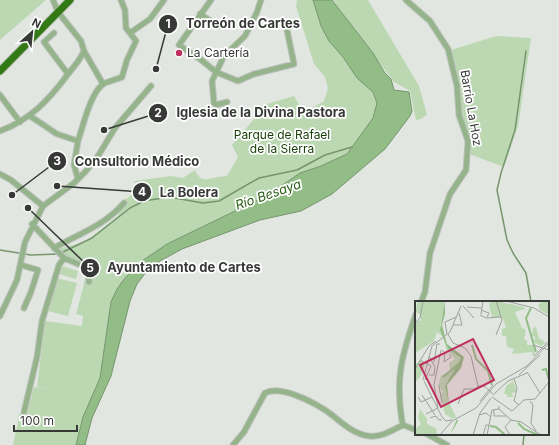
<svg xmlns="http://www.w3.org/2000/svg" width="559" height="445" font-family="Inter,sans-serif">
  <style>
    .green { fill: #bbd8b3 }
    .water { fill: #93bd87; stroke: #77956f }
    .lines { fill: none; stroke-linecap: round; stroke-linejoin: round }
    .stream { stroke: #77956f; stroke-width: 1.5 }
    .minor-casing { stroke: #bfc4be; stroke-width: 7 }
    .highway-casing { stroke: #bfc4be; stroke-width: 9 }
    .minor { stroke: #95b48c; stroke-width: 5 }
    .highway { stroke: #337916; stroke-width: 7 }
    .poi-dot { fill: #be305e; stroke: #fff; stroke-width: 1.5 }
    .labels { text-anchor: middle; stroke-width: 3.5; stroke-linejoin: round; paint-order: stroke }
    .poi-label { font-size: 12px; fill: #373937; stroke: #fff; text-anchor: start }
    .street-label { font-size: 12px; fill: #373937; stroke: #fff }
    .park-label { font-size: 12px; fill: #153d05; stroke: #fff }
    .water-label { font-size: 13px; font-style: italic; fill: #2a5f16; stroke: #fff }
    .inset-river { fill: none; stroke: #93bd87; stroke-width: 2 }
    .inset-road { fill: none; stroke: #9da19c; stroke-width: 1 }
    .view { fill: #be305e; fill-opacity: 0.15; stroke: #be305e; stroke-width: 2 }
    .inset-edge { fill: none; stroke: #373937; stroke-width: 2 }
    .leader { fill: none; stroke: #373937; stroke-width: 1.5 }
    .callout-dot { fill: #373937; stroke: #fff; stroke-width: 1.5 }
    .mark-label { font-size: 12px; text-anchor: middle; font-weight: bold; fill: #fff }
    .callout-label { font-size: 13px; text-anchor: middle; font-weight: bold; fill: #373937; stroke: #fff; stroke-width: 3.5; stroke-linejoin: round; paint-order: stroke }
  </style>
  <rect width="100%" height="100%" fill="#e1e7e0"/>
  <path class="green" d="M0,0H46L0,40Z
    M297,0H313L321,26L329,41L343,57L357,77L373,92L377,103L373,118L347,154L321,166L300,173L268,195L167,244L132,270L112,299L100,378L83,417L76,445H13L20,413L27,414L34,387L52,389L37,387L45,321L82,326L83,316L76,314L84,284L86,266L68,257L59,249L86,241L119,215L113,209L139,189L134,181L171,176L183,178L195,170C200,182 206,180 217,177C220,176 223,177 227,176L238,157L232,145L254,119L257,107L294,96L304,113L324,101L328,88L325,77L314,64L296,6Z
    M333,0H368L419,86L427,115L421,119L416,120L410,91L394,82Z
    M496,36L531,38L518,126L504,167L469,154L470,138L460,111L459,83L451,50Z
    M62,266L78,271L76,279L59,274Z
    M57,278L77,283L68,316L48,311Z"/>
  <path class="water" d="M313,0H332L373,53L385,73L391,79L394,90L409,92L412,111L410,116L385,149L332,194L301,211L260,220L182,249L160,261L147,271L137,284L130,301L111,376L92,418L85,445H76L83,417L100,378L111,302L117,289L125,278L142,261L167,244L268,195L300,173L321,166L347,154L373,118L377,103L373,92L357,78L343,57L329,41L321,26Z"/>
  <g class="lines">
    <path class="stream" d="M526,51L515,130L501,173L497,190L507,240L513,253L526,273L531,302
      M0,250L31,255L58,254
      M61,253L92,238L130,208L144,201L169,197L203,203L219,201L259,178L297,170L325,155L352,147
      M523,445L524,434"/>
    <defs>
      <path id="minor" d="M211,0L179,45L200,59L216,72L238,81L254,74L294,64L287,30
        M406,0L430,21L448,49L457,86L459,115L468,141L466,170L450,194L430,253L425,292L421,302
        M200,14L218,26
        M54,33L44,42L68,74
        M130,33L150,19L164,0
        M84,51L103,84
        M0,95L20,122
        M227,102L216,105L214,103L212,81L224,56L245,36L257,12L261,0
        M30,116L57,134L78,141C83,126 90,95 102,85C107,81 116,80 122,77L127,60L136,41L126,28L125,10L121,0
        M0,131C30,120 49,100 68,74C74,67 80,60 84,51L81,41L58,12L53,0
        M0,174L11,180L43,206
        M78,179L74,165L78,141
        M32,224L64,258L83,266L89,276V282
        M54,248C80,233 104,226 124,203
        M21,265L38,270L31,292L24,308
        M416,314C402,354 395,379 402,421L403,425L416,430
        M0,316L17,280L25,242L43,206L74,183L86,171L98,156L115,128L151,86
        M24,412L37,357L42,321L59,265L64,258
        M427,434L447,445
        M233,445L244,432L265,393C280,385 311,401 325,410C339,419 351,434 369,436C380,438 393,430 403,425"/>
      <path id="highway" d="M0,71L70,0"/>
    </defs>
    <use href="#minor" class="minor-casing"/>
    <use href="#highway" class="highway-casing"/>
    <use href="#minor" class="minor"/>
    <use href="#highway" class="highway"/>
  </g>
  <circle class="poi-dot" cx="179" cy="53" r="4"/>
  <g class="labels">
    <g class="poi-label">
      <text x="187" y="57">La Cartería</text>
    </g>
    <g class="street-label">
      <text transform="translate(471 108) rotate(80)" y="4">Barrio La Hoz</text>
    </g>
    <g class="park-label">
      <text x="282" y="139">Parque de Rafael<tspan x="282" dy="14">de la Sierra</tspan></text>
    </g>
    <g class="water-label">
      <text transform="translate(268 194) rotate(-19)" y="5">Río Besaya</text>
    </g>
  </g>
  <g transform="translate(415 301)">
    <rect width="134" height="134" fill="#e1e7e0"/>
    <path d="M3,0H29V9L25,24L28,36L22,31L19,40L0,52V21L6,19L5,13L0,11ZM76,0H80L83,7L81,0L109,6L110,8L100,11L107,27L111,29L109,39H112V44H118L120,52L118,56L117,51L97,53L99,48L92,46L91,35H87V28L91,26L87,16H77L74,4ZM128,0L133,1L134,14L125,9L123,4ZM121,26L124,37L131,42L126,45L119,41L120,36L117,34L118,27ZM28,36L33,48L46,57L45,62L30,85L34,103L41,116L38,118L30,113L25,92L28,91L23,85L26,75L35,70L34,62L40,58L31,48ZM5,59L10,62L6,75L0,81V64ZM98,80L102,91L97,92L98,96H92V93H89L91,85ZM5,108L12,118V123L21,127L22,134H0V128L6,123L3,117Z" fill="#bbd8b3"/>
    <path d="M30,0V13L27,24L32,43L49,56L46,67L32,84L34,102L43,120L35,134L42,118L34,103L30,85L46,57L33,48L25,29Z" fill="#93bd87"/>
    <path class="inset-river" d="M116,7L111,17L121,51M57,44L61,58L73,70L77,84M127,69L131,68L134,79M28,76L45,62M103,122L109,128L123,134M75,125L81,126L90,134"/>
    <path class="inset-road" d="M81,0L87,19L81,34M91,0L119,7L134,16M48,5L59,17M52,6L66,7M66,9L74,12L72,16M66,13L68,0M65,14L71,17L86,16M0,22L5,17L8,0M38,24H47L44,12M32,33L30,21L41,16M33,33L38,42L50,47L56,55L63,85H69L79,94M118,44L134,49M27,49L30,52L29,61M119,55L134,40M5,59L16,65L10,79M19,61L22,43H25M29,61L36,56L34,53M0,68L14,45L21,40M112,71L125,92M14,74H19L20,66L14,55M104,74L125,54M99,78L102,87L99,100L104,104M8,79L17,45L35,31L46,5M9,80L27,116L31,120L37,119M24,85L27,102M7,94L20,114M78,94L93,80L112,72M3,96L6,101L17,96M77,96L97,110L109,99L120,98L134,81M65,100L78,84M115,100L118,104L116,122L121,130M43,103L49,88H60L63,85M84,108L96,119L106,121L126,134M79,109V115H91M11,113L23,107L19,84L26,49M64,114L71,112L76,116M15,117L21,115L24,119H27M25,134L37,120L61,107L81,83L112,65L134,42M58,134L65,112L76,97M68,134L71,124H74M72,134L77,109L84,108V105M95,134L90,126L96,119"/>
    <path class="view" d="M58,38L79,79L26,106L5,64Z"/>
    <rect width="134" height="134" class="inset-edge"/>
  </g>
  <path class="leader" d="M156 69L168 24M104 130L158 113M12 195L57 161M57 186L142 192M28 208L90 268"/>
  <g class="callout-dot">
    <circle cx="156" cy="69" r="4"/>
    <circle cx="104" cy="130" r="4"/>
    <circle cx="12" cy="195" r="4"/>
    <circle cx="57" cy="186" r="4"/>
    <circle cx="28" cy="208" r="4"/>
    <circle cx="168" cy="24" r="10"/>
    <circle cx="158" cy="113" r="10"/>
    <circle cx="57" cy="161" r="10"/>
    <circle cx="142" cy="192" r="10"/>
    <circle cx="90" cy="268" r="10"/>
  </g>
  <g class="mark-label">
    <text x="168" y="28">1</text>
    <text x="158" y="117">2</text>
    <text x="57" y="165">3</text>
    <text x="142" y="196">4</text>
    <text x="90" y="272">5</text>
  </g>
  <g class="callout-label">
    <text x="243" y="28">Torreón de Cartes</text>
    <text x="261" y="117">Iglesia de la Divina Pastora</text>
    <text x="137" y="166">Consultorio Médico</text>
    <text x="189" y="197">La Bolera</text>
    <text x="184" y="272">Ayuntamiento de Cartes</text>
  </g>
  <g transform="translate(32 32) rotate(27)" stroke="#ffffff" stroke-width="3" paint-order="stroke">
  <path d="M0-3L7 15L0 10L-7 15Z" fill="#373937"/>
  <text y="-6" font-size="11" font-weight="bold" text-anchor="middle" fill="#373937">N</text>
  </g>
  <path d="M14 425v6h63v-6" fill="none" stroke="#373937" stroke-width="2"/>
  <text x="20" y="425" font-size="12" fill="#373937" stroke="#ffffff" stroke-width="3" paint-order="stroke">100 m</text>
</svg>
